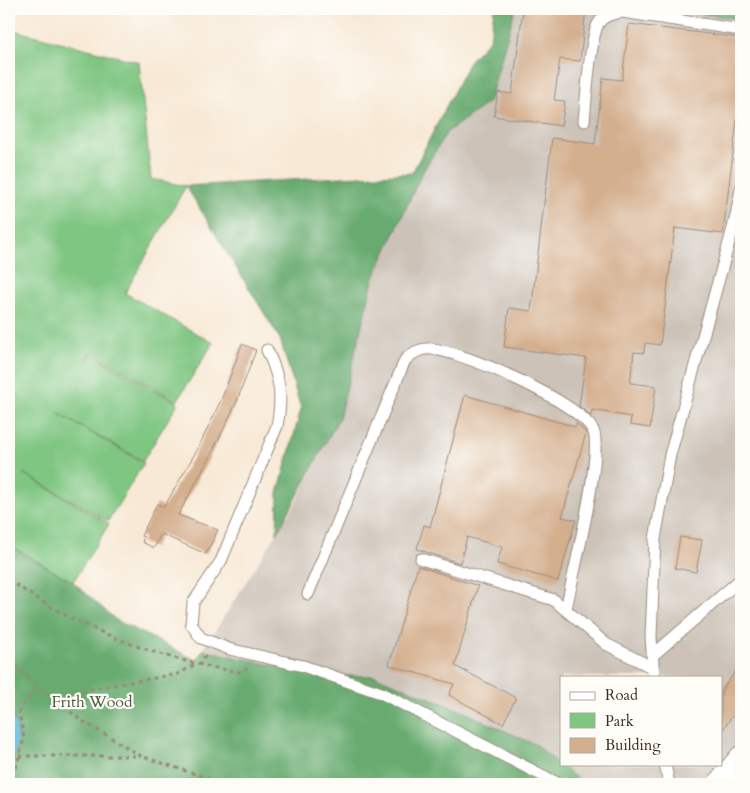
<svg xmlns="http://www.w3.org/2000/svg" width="750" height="793" font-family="Cardo,serif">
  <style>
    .industrial { fill: #ccc2b8; fill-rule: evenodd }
    .green { fill: #7fc682; stroke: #5d7850 }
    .forest { fill: #67ab70; stroke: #516a47 }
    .water { fill: #52b1d0; stroke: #466e77 }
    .building { fill: #d4af8e }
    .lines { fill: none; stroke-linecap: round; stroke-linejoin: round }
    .lane-casing { stroke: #9a8a7a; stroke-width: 13 }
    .street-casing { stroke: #9a8a7a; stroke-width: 24 }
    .path { stroke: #9a8a7a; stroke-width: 3; stroke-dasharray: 4 4; stroke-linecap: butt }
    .lane { stroke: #fff; stroke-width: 11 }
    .street { stroke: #fff; stroke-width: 22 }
    .labels { text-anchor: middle; stroke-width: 4.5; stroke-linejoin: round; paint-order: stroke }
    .park-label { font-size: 16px; fill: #4f593c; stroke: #fdfcf7 }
  </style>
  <rect width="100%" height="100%" fill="#fdfcf7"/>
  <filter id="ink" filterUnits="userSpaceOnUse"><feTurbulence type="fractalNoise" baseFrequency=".02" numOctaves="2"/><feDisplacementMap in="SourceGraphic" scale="10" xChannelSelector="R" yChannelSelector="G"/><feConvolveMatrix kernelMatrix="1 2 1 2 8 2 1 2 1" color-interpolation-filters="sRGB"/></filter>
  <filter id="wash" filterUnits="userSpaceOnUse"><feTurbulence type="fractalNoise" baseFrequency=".0096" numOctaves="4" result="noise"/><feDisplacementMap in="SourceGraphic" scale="20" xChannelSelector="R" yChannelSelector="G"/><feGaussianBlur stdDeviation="1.12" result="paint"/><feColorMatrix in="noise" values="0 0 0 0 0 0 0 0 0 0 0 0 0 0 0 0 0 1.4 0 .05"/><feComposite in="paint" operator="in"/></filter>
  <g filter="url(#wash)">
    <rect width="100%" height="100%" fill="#f8e9d6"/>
    <path class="industrial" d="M515,9H670L741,19V784H583L536,745L462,711L203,650L293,508L339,418L373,280L422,173L447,132L489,102ZM561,677H721V764H561Z"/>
    <path class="green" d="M9,29L139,62L151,179L186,186L125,293L213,343L177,401L91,352L87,360L91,354L178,403L143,461L57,413L144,463L108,521L23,473L109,524L73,582L9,545Z"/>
    <path class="forest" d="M494,9H515L489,102L447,132L422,173L373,280L339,418L277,534L278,493L301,409L280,339L186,186L412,173L470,60L490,39Z
      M670,9H741V19Z
      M9,545L73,582L116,620L196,660L203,650L321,676H375L462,711L536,745L583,784H9Z"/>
    <path class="water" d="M9,713C23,729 18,745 12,763L9,765Z"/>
    <g id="blocks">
      <path class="building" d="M523,9H586L580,61L560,59L554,100L565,101L561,126L494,116L498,92L512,94Z
        M629,24L741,38V87L723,234L675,228L660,345L645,343L644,353L634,352L630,383L656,386L650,428L630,425L631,417L592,410L591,416L579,406L586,358L504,347L509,308L531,311L552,138L595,144L603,78L622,80Z
        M242,344L256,350L237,401L210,457L178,515L218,530L206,554L161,534L154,548L142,542L144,537L141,536L157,504L164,507L197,450L222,398Z
        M465,395L576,427V423L586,433L562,517L576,520L558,581L497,564L502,547L467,537L460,563L417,549L424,525L430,527Z
        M680,537L702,540L696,572L675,568Z
        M418,566L478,586L455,666L516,698L503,724L449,695L454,684L389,665Z
        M741,664V704L721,732V691Z"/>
    </g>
  </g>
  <g filter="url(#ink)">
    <use href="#blocks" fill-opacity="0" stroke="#9a8a7a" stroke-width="1"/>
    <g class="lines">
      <defs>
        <path id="lane" d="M584,121C586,101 590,39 598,24C603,15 613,14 622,12L741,30
          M267,350C280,378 283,395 277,426L221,561L193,603L191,624L201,638L229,649L303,666L381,693L559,784
          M421,559L554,600L606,644L653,668
          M308,594L405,360C414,352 420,348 432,349C465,352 578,402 593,430C604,451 572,579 566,609
          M652,656L741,579
          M654,677L651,637L655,539L670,455L735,221L741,189
          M665,764L669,784"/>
        <path id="street" d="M718,784L741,757"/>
      </defs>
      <use href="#lane" class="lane-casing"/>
      <use href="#street" class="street-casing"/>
      <path class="path" d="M9,580C76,628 159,660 240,672L247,668
        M9,660L37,686L81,720L141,756L225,784
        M198,665L206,655
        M50,696L178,674L194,665
        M19,756H140
        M9,772L16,768L24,739L19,712L37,686"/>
      <use href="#lane" class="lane"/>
      <use href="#street" class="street"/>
    </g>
  </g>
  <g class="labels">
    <g class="park-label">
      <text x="92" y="707">Frith Wood</text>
    </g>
  </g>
  <rect width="750" height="793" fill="none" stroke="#fdfcf7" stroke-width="30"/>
  <rect x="560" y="676" width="162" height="90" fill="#fdfcf7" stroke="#afa8a0"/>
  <rect x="570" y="692" width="25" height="8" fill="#ffffff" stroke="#afa8a0"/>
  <text x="605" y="700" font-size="15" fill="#3b2a1e">Road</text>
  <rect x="570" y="713" width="25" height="15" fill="#7fc682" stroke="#afa8a0"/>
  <text x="605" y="726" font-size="15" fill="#3b2a1e">Park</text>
  <rect x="570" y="738" width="25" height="15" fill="#d4af8e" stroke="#afa8a0"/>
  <text x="605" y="750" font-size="15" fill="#3b2a1e">Building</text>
</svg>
